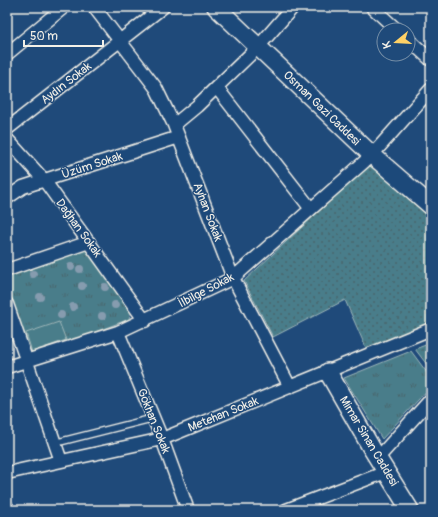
<svg xmlns="http://www.w3.org/2000/svg" width="438" height="517" font-family="Pangolin,sans-serif">
  <style>
    .grass { fill: url(#grass-dots); stroke: #9fb7b9 }
    .park { fill: url(#park-tufts); stroke: #9fb7b9 }
    .garden { fill: #4a7d8a; stroke: #9fb7b9 }
    .lines { fill: none; stroke-linecap: round; stroke-linejoin: round }
    .lane-casing { stroke: #f4f1e8; stroke-width: 9 }
    .street-casing { stroke: #f4f1e8; stroke-width: 15 }
    .secondary-casing { stroke: #f4f1e8; stroke-width: 20 }
    .lane { stroke: #1f4a7a; stroke-width: 6 }
    .street { stroke: #1f4a7a; stroke-width: 12 }
    .secondary { stroke: #1f4a7a; stroke-width: 17 }
    .tree { fill: #869caf }
    .labels { text-anchor: middle; stroke-width: 3; stroke-linejoin: round; paint-order: stroke }
    .street-label { font-size: 12px; fill: #f4f1e8; stroke: #1f4a7a }
  </style>
  <defs>
    <pattern id="grass-dots" width="8" height="8" patternUnits="userSpaceOnUse"><rect width="8" height="8" fill="#4a7d8a"/><path d="M2 2h.1M6 6h.1" fill="none" stroke="#4a656b" stroke-width="1.8" stroke-linecap="round"/></pattern>
    <pattern id="park-tufts" width="24" height="20" patternUnits="userSpaceOnUse"><rect width="24" height="20" fill="#4a7d8a"/><path d="M3 7l-1-3M5 7V3M7 7l1-3M15 17l-1-3M17 17v-4M19 17l1-3" fill="none" stroke="#4a656b"/></pattern>
  </defs>
  <rect width="100%" height="100%" fill="#1f4a7a"/>
  <filter id="ink" filterUnits="userSpaceOnUse"><feTurbulence type="fractalNoise" baseFrequency=".025" numOctaves="2"/><feDisplacementMap in="SourceGraphic" scale="8" xChannelSelector="R" yChannelSelector="G"/><feConvolveMatrix kernelMatrix="1 2 1 2 8 2 1 2 1" color-interpolation-filters="sRGB"/></filter>
  <g filter="url(#ink)">
    <path class="grass" d="M372,162L431,215V322L411,333L366,348L345,300L273,337L244,281Z
      M431,343V370L415,349Z"/>
    <path class="park" d="M86,248L131,310L129,319L35,355L29,352L7,283V278Z
      M411,351L431,378V386L382,439L344,378Z"/>
    <path class="garden" d="M59,322L66,340L32,352L26,333Z"/>
    <g class="lines">
      <defs>
        <path id="lane" d="M55,443L154,418"/>
        <path id="street" d="M94,7L156,88L174,125L233,278L290,387
          M372,7L397,30
          M408,39L431,60
          M7,54L64,7
          M217,88L311,209
          M174,125L197,106L258,47L293,7
          M7,129L163,7
          M7,139L44,180L145,321
          M7,198L23,187L179,137
          M7,270L89,242
          M7,304L61,461
          M118,332L162,439L188,510
          M7,367L118,332L233,278L372,155L431,89
          M378,458L431,399
          M7,473L162,439L431,329
          M7,507L8,510
          M286,510L386,472"/>
        <path id="secondary" d="M216,7L372,155L431,206
          M328,372L372,449L410,510"/>
      </defs>
      <use href="#lane" class="lane-casing"/>
      <use href="#street" class="street-casing"/>
      <use href="#secondary" class="secondary-casing"/>
      <use href="#lane" class="lane"/>
      <use href="#street" class="street"/>
      <use href="#secondary" class="secondary"/>
    </g>
    <g class="tree">
      <circle cx="71" cy="267" r="4"/>
      <circle cx="80" cy="269" r="4"/>
      <circle cx="33" cy="274" r="4"/>
      <circle cx="82" cy="286" r="4"/>
      <circle cx="105" cy="287" r="4"/>
      <circle cx="40" cy="297" r="4"/>
      <circle cx="115" cy="305" r="4"/>
      <circle cx="73" cy="307" r="4"/>
      <circle cx="61" cy="315" r="4"/>
      <circle cx="102" cy="316" r="4"/>
    </g>
  </g>
  <g class="labels">
    <g class="street-label">
      <text transform="translate(66 83) rotate(-38)" y="4">Aydın Sokak</text>
      <text transform="translate(322 108) rotate(44)" y="4">Osman Gazi Caddesi</text>
      <text transform="translate(92 165) rotate(-18)" y="4">Üzüm Sokak</text>
      <text transform="translate(208 212) rotate(69)" y="4">Ayhan Sokak</text>
      <text transform="translate(79 228) rotate(54)" y="4">Dağhan Sokak</text>
      <text transform="translate(206 290) rotate(-28)" y="4">İlbilge Sokak</text>
      <text transform="translate(223 414) rotate(-22)" y="4">Metehan Sokak</text>
      <text transform="translate(154 421) rotate(68)" y="4">Gökhan Sokak</text>
      <text transform="translate(369 441) rotate(59)" y="4">Mimar Sinan Caddesi</text>
    </g>
  </g>
  <rect width="438" height="517" fill="none" stroke="#1f4a7a" stroke-width="24"/>
  <rect x="12" y="12" width="414" height="493" fill="none" stroke="#f4f1e8" stroke-width="1.5" filter="url(#ink)"/>
  <g transform="translate(396 42) rotate(252)"><circle r="19" fill="#1f4a7a" stroke="#748da6"/>
  <path d="M0-3L7 15L0 10L-7 15Z" fill="#ffd166"/>
  <text y="-6" font-size="11" font-weight="bold" text-anchor="middle" fill="#f4f1e8">K</text>
  </g>
  <path d="M24 40v6h79v-6" fill="none" stroke="#f4f1e8" stroke-width="2"/>
  <text x="30" y="40" font-size="12" fill="#f4f1e8" stroke="#1f4a7a" stroke-width="3" paint-order="stroke">50 m</text>
</svg>
